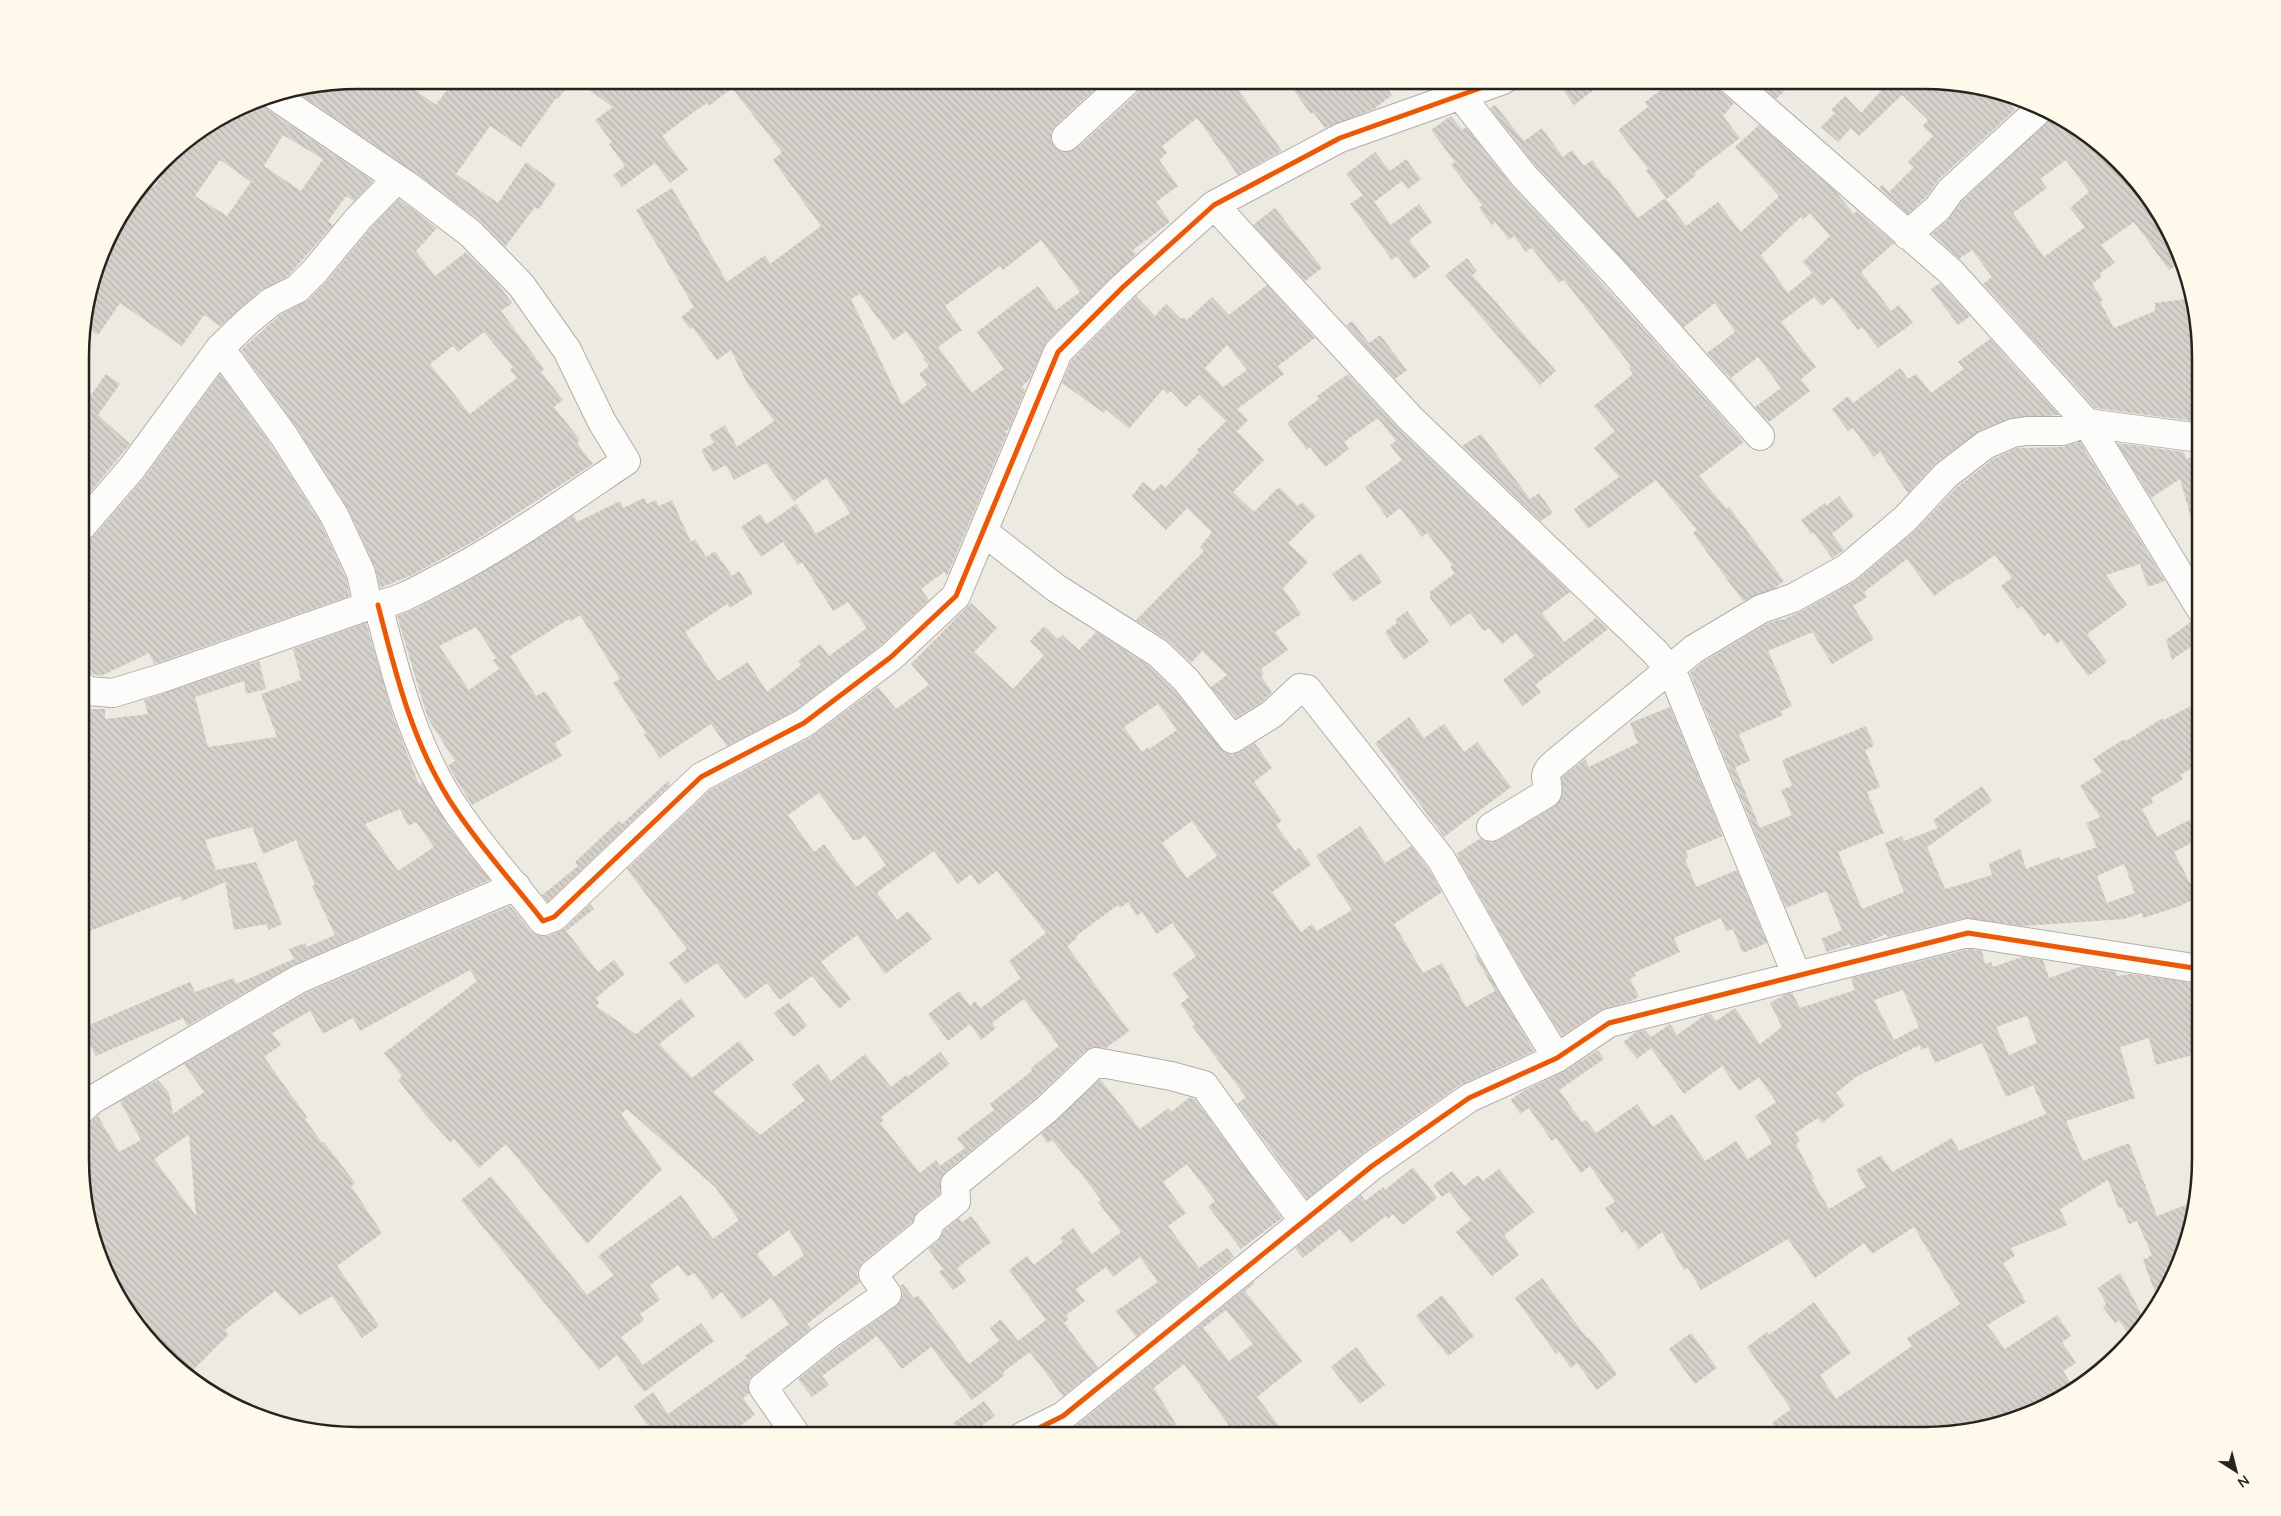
<svg xmlns="http://www.w3.org/2000/svg" width="2281" height="1516" font-family="Quicksand,sans-serif">
  <style>
    .building { fill: url(#building-back-hatch); fill-rule: evenodd }
    .lines { fill: none; stroke-linecap: round; stroke-linejoin: round }
    .minor-casing { stroke: #b0aea7; stroke-width: 30 }
    .minor { stroke: #fcfcfa; stroke-width: 28 }
    .cycleway-casing { stroke: #fff9ec; stroke-width: 8 }
    .cycleway { stroke: #e8590c; stroke-width: 5 }
    .rim { fill: none; stroke: #27241e; stroke-width: 2.5 }
  </style>
  <defs>
    <pattern id="building-back-hatch" width="6" height="6" patternUnits="userSpaceOnUse" patternTransform="scale(1.25)"><rect width="6" height="6" fill="#d6d1cb"/><path d="M-1 5l2 2M0 0l6 6M5-1l2 2" fill="none" stroke="#b8b3ae"/></pattern>
  </defs>
  <rect width="100%" height="100%" fill="#edeae1"/>
  <path class="building" d="M356,80H414L409,86L436,105L454,80H513L525,88L531,80H572L558,99L556,98L521,147L490,126L456,174L498,203L526,162L556,184L539,209L535,207L505,247L480,221L417,174L297,92Z
    M575,80H799L804,87L814,80H1105L1055,126L1051,132V140L1054,147L1061,152H1069L1077,148L1139,92L1143,80H1231L1282,151L1238,175L1197,118L1162,146L1167,153L1159,160L1178,186L1156,202L1170,222L1133,250L1136,254L1047,341L1029,380L1022,386L1025,390L1009,429L1004,432L1007,433L947,576L944,572L921,589L929,600L881,645L796,710L727,746L711,724L660,758L644,735L646,733L613,683L620,679L580,615L570,622L569,619L510,656L536,696L545,691L572,732L555,743L562,756L472,805L448,766L455,761L428,719L397,616L418,608L468,581L574,515L577,522L620,501L623,508L644,498L647,504L656,500L659,506L672,500L691,542L695,539L706,557L715,551L732,576L739,571L753,593L730,608L727,604L685,632L718,681L748,662L767,692L801,665L798,661L820,644L829,656L867,628L848,602L833,611L802,562L798,565L783,542L761,557L741,527L760,514L767,524L796,504L816,534L850,513L826,478L794,501L766,463L734,480L726,465L713,472L701,450L714,443L709,435L725,425L737,447L774,421L747,383L731,350L717,360L692,327L690,329L681,317L694,307L636,210L672,188L727,282L765,255L770,264L821,226L773,160L782,152L732,88L709,106L707,103L695,111L662,136L688,170L670,183L655,163L622,187L613,175L625,166L609,144L612,142L595,120L613,107ZM1041,240L1080,292L1056,310L1038,286L977,332L1004,369L972,393L938,347L962,330L945,306L1000,266L1003,270ZM860,294L894,340L906,331L925,357L923,359L929,366L919,374L927,385L902,405L851,299ZM476,627L496,658L493,660L499,669L469,690L439,646Z
    M1286,80H1381L1392,95L1374,109L1325,128L1313,112L1311,114Z
    M1421,80H1456L1428,90Z
    M1556,80H1607L1574,105Z
    M1674,80H1716L1720,91L1734,103L1723,116L1740,138L1694,173L1696,175L1667,199L1646,171L1648,169L1618,130L1648,107L1645,102Z
    M1755,80H1796L1776,99Z
    M1887,80H1925L1999,92L2015,110L1939,179L1926,197L1908,214L1879,188L1882,185L1889,192L1914,167L1908,162L1933,136L1923,126L1928,120L1902,95L1859,136L1851,128L1838,142L1821,127L1835,113L1831,110L1845,96L1861,113L1889,82Z
    M260,99L266,109L373,181L354,201L346,196L328,221L333,225L288,276L261,290L220,326L204,315L182,346L120,303L98,335L82,323L109,234L148,183L154,187L176,155L171,152L174,149L187,141L192,145L200,133L251,101ZM283,135L323,159L301,191L264,166ZM220,160L251,182L227,216L195,196Z
    M1495,105L1524,141L1542,128L1563,157L1572,150L1584,166L1592,160L1605,178L1607,177L1638,218L1665,198L1686,226L1718,202L1741,232L1779,196L1735,147L1759,125L1835,191L1854,214L1857,211L1894,243L1861,272L1891,311L1899,305L1913,323L1878,348L1862,327L1858,330L1832,297L1822,306L1814,297L1781,322L1816,367L1801,379L1810,391L1769,422L1755,407L1781,388L1758,357L1731,378L1744,394L1707,353L1735,332L1715,303L1684,327L1536,166L1490,108ZM1810,213L1830,236L1803,262L1812,273L1788,293L1761,255L1801,217L1803,220Z
    M2055,115L2078,127L2132,174L2164,218L2182,261L2169,270L2134,222L2101,245L2115,263L2100,273L2102,276L2092,284L2103,300L2100,302L2114,328L2155,311V303L2194,298L2200,339V422L2095,408L1983,284L1992,277L1972,250L1959,259L1932,234L1948,220L1962,201ZM2066,160L2089,192L2070,208L2085,227L2044,257L2013,213L2047,188L2040,179Z
    M1451,116L1462,130L1466,127L1513,187L1603,284L1744,442L1699,476L1727,509L1729,507L1784,581L1775,588L1743,601L1693,533L1697,530L1656,480L1588,529L1574,509L1619,477L1594,448L1615,431L1594,406L1633,374L1629,368L1631,366L1564,280L1559,283L1532,248L1526,252L1514,236L1509,240L1495,222L1492,225L1479,208L1482,205L1451,165L1455,162L1431,130Z
    M1375,152L1390,171L1406,159L1421,179L1408,189L1402,181L1374,202L1391,225L1419,204L1432,222L1409,240L1430,267L1414,279L1397,256L1392,260L1350,204L1363,195L1346,174Z
    M399,199L437,228L416,251L435,276L466,252L496,281L512,303L501,311L544,369L541,372L563,400L554,407L580,440L577,443L593,464L476,540L412,575L380,588L375,567L347,507L297,428L241,350L280,315L308,300L326,282L370,229ZM484,332L513,367L510,370L517,378L470,414L430,364L453,346L458,352Z
    M1275,208L1322,268L1305,281L1253,225Z
    M1467,258L1477,271L1472,275L1556,371L1540,385L1445,275Z
    M1940,283L1970,316L1958,325L1931,289Z
    M1267,285L1315,338L1278,366L1284,374L1237,409L1248,420L1237,431L1264,460L1233,492L1254,512L1279,487L1298,506L1302,502L1316,516L1288,543L1308,562L1283,588L1301,614L1275,632L1288,650L1261,669L1264,674L1261,676L1272,692L1262,702L1236,718L1211,687L1227,675L1202,651L1191,663L1167,640L1136,620L1204,551L1200,547L1212,532L1187,508L1166,530L1132,496L1143,482L1154,491L1161,484L1165,488L1199,452L1197,450L1226,421L1199,395L1186,407L1171,391L1167,394L1163,389L1129,429L1106,409L1104,413L1062,383L1071,361L1136,296L1155,316L1166,304L1181,319L1184,317L1187,320L1212,297L1229,315ZM1227,345L1247,370L1223,387L1205,368Z
    M1352,321L1369,343L1380,335L1407,370L1395,379L1346,325Z
    M1990,339L2059,415L2011,418L1979,431L1936,463L1908,493L1880,452L1874,457L1853,428L1848,431L1832,409L1848,396L1853,403L1900,368L1908,379L1916,374L1931,393L1964,369L1958,362Z
    M106,374L120,384L98,415L130,444L82,502V387L91,395Z
    M220,374L271,445L320,522L346,578L350,596L154,664L149,653L101,676L82,671V541L94,536L144,478Z
    M1348,374L1399,429L1570,592L1542,613L1564,642L1596,618L1608,629L1535,685L1541,692L1523,706L1503,680L1534,656L1516,633L1502,644L1489,628L1484,631L1470,613L1451,626L1430,598V592L1455,573L1450,567L1452,565L1427,533L1422,537L1400,508L1387,518L1365,487L1402,460L1390,445L1396,441L1378,418L1344,442L1349,449L1325,467L1310,447L1307,450L1287,423L1319,399L1317,396Z
    M1481,434L1530,499L1539,493L1553,513L1541,521L1462,446Z
    M2080,442L2165,581L2148,587L2140,564L2106,575L2127,605L2087,634L2107,662L2088,676L2061,640L2057,644L2049,633L2044,636L2022,606L2018,609L2001,586L2012,578L1995,555L1960,580L1959,578L1934,596L1907,559L1864,592L1867,597L1853,606L1874,639L1832,664L1813,633H1810L1768,651L1792,706L1781,711L1783,715L1739,734L1750,761L1735,767L1760,828L1792,815L1781,790L1792,786L1782,760L1866,726L1874,746L1865,750L1880,787L1867,792L1884,833L1838,852L1862,909L1904,892L1885,843L1902,836L1904,841L1938,828L1933,820L1982,786L1992,801L1927,847L1945,889L1992,875L1989,864L2020,849L2026,869L2059,857L2060,860L2097,847L2086,823L2100,817L2080,786L2102,772L2093,759L2124,739L2126,741L2163,718L2164,720L2200,701V763L2180,775L2183,779L2151,798L2153,803L2142,809L2157,837L2189,820L2199,839L2174,852L2190,883L2200,882V896L2180,906L2143,918L2142,913L2124,919L2023,926L1965,918L1888,937L1886,934L1866,943L1851,946L1850,944L1827,952L1821,939L1842,930L1826,891L1786,908L1690,673L1703,662L1768,623L1781,619L1782,620L1800,612L1857,580L1915,531L1957,487L1993,459L2017,448L2063,447ZM2124,864L2135,893L2107,903L2097,876Z
    M2117,443L2184,452L2186,459L2200,455V534L2196,535L2180,479L2151,498Z
    M1839,496L1854,516L1832,534L1844,550L1832,558L1813,532L1811,534L1801,520L1825,503L1826,506Z
    M1361,553L1382,582L1353,602L1332,574Z
    M971,603L997,628L974,652L1013,689L1044,655L1030,641L1044,626L1058,639L1062,635L1079,650L1096,632L1148,665L1174,690L1225,753L1233,755L1240,752L1255,743L1272,768L1254,782L1282,821L1276,825L1295,851L1299,848L1311,865L1272,892L1301,932L1312,924L1317,931L1352,910L1316,856L1360,826L1385,863L1411,846L1428,868L1442,892L1394,924L1423,973L1442,963L1466,1007L1495,991L1475,956L1477,954L1534,1051L1460,1085L1363,1153L1307,1199L1237,1104L1246,1097L1192,1026L1195,1024L1180,1004L1189,997L1172,974L1196,956L1172,923L1157,934L1142,912L1137,916L1128,902L1120,908L1118,905L1076,936L1077,938L1067,946L1129,1031L1106,1048L1092,1047L1085,1051L1037,1097L945,1172L941,1178L940,1194L918,1211L913,1221L863,1262L858,1269L857,1275L860,1282L807,1324L811,1329L753,1375L748,1381L749,1393L743,1398L755,1415L726,1436H655L634,1406L653,1392L668,1414L747,1358L745,1356L789,1324L771,1298L742,1319L722,1292L713,1299L694,1273L687,1277L678,1265L650,1285L660,1300L640,1314L644,1320L621,1337L643,1365L701,1323L714,1341L644,1392L617,1355L599,1370L461,1200L491,1176L587,1295L614,1275L598,1256L681,1195L713,1239L739,1220L715,1187L627,1109L621,1114L662,1169L587,1244L506,1144L479,1168L454,1139L450,1142L424,1113L398,1080L402,1076L384,1053L477,981L470,970L360,1031L353,1018L323,1034L310,1011L272,1033L281,1045L264,1057L307,1117L305,1119L322,1143L324,1142L355,1183L351,1186L382,1233L337,1266L379,1326L362,1338L332,1296L300,1315L275,1291L225,1330L229,1334L189,1374L181,1361L176,1366L149,1342L117,1298L113,1284L116,1281L107,1269L82,1195V1124L92,1121L98,1116L119,1152L141,1140L120,1101L158,1080L169,1093L173,1114L204,1092L184,1064L306,993L510,906L531,931L539,936H548L564,929L590,904L594,909L566,931L598,972L614,960L625,974L596,998L599,1003L596,1006L636,1034L681,998L695,1016L659,1044L692,1078L739,1041L754,1060L713,1092L760,1135L805,1100L792,1084L818,1064L831,1081L865,1054L891,1087L906,1075L908,1077L940,1052L950,1064L881,1117L884,1120L880,1123L920,1173L936,1160L940,1166L965,1148L957,1138L994,1110L990,1104L1032,1071L1031,1068L1059,1046L1024,999L992,1023L996,1028L981,1040L970,1024L948,1041L928,1014L959,991L970,1006L975,1001L981,1008L1021,978L1009,961L1046,933L997,871L978,885L971,874L958,884L934,851L885,886L877,893L897,920L908,911L932,939L885,974L857,935L821,962L851,999L839,1009L812,976L780,1000L767,983L745,999L717,963L685,984L669,963L687,949L627,869L710,790L811,737L878,687L896,709L929,685L911,664ZM1158,704L1177,730L1149,749L1148,747L1142,752L1124,727ZM819,793L854,841L856,839L858,841L865,835L886,865L856,887L824,844L814,852L788,815ZM1192,821L1217,856L1187,878L1162,843ZM189,1134L196,1216L154,1159ZM789,1230L804,1255L774,1277L757,1254Z
    M1407,611L1429,642L1404,660L1385,632L1397,623L1395,620Z
    M2192,621L2200,624V640L2172,660L2166,640Z
    M366,623L393,716L419,785L422,783L453,833L490,880L293,965L187,1026L183,1018L96,1056L82,1028L190,982L195,992L234,978L236,984L294,959L289,949L305,943L307,947L335,935L312,886L315,885L296,840L263,854L252,827L205,840L216,870L256,862L282,924L269,930L266,924L234,930L225,882L182,901L180,896L82,934V709H105V719L148,714L144,700L259,661L266,689L246,694L244,681L195,697L208,747L277,737L261,694L301,680L293,649ZM400,809L408,826L416,822L434,847L398,871L365,824Z
    M1670,707L1723,836L1686,851L1688,858L1685,859L1696,887L1737,870L1767,943L1743,953L1733,929L1726,931L1721,918L1674,938L1680,952L1634,973L1636,976L1630,979L1639,997L1631,1001L1601,1010L1562,1036L1524,975L1456,854L1481,838L1491,843L1499,840L1555,806L1562,796V778L1566,774L1585,759L1589,767L1638,743L1630,723Z
    M1409,717L1424,738L1444,724L1464,752L1477,742L1511,787L1444,837L1375,743Z
    M668,781L670,785L548,902L542,895L578,866L575,862L619,821L622,824Z
    M1969,949L1982,951L1985,964L1991,962L1993,967L2022,957L2043,960L2049,978L2082,966L2116,972L2117,976L2131,974L2200,984V1001L2191,1003L2200,1039V1053L2156,1065L2149,1038L2120,1047L2135,1098L2066,1121L2083,1161L2129,1143L2157,1216L2196,1201L2186,1248L2159,1303L2143,1260L2152,1255L2137,1221L2129,1224L2122,1207L2119,1209L2108,1180L2060,1209L2067,1225L2011,1248L2015,1256L2003,1263L2026,1302L1987,1325L2005,1349L2057,1315L2071,1336L2062,1342L2076,1363L2063,1371L2073,1386V1392L2063,1399L1996,1426L1942,1435H1910L1904,1426L1891,1435H1782L1772,1423L1791,1409L1747,1347L1767,1332L1769,1335L1814,1302L1851,1353L1820,1375L1836,1399L1912,1346L1907,1338L1960,1304L1914,1227L1872,1254L1864,1243L1815,1278L1788,1239L1701,1290L1688,1268L1684,1270L1662,1232L1639,1249L1626,1230L1622,1233L1605,1208L1615,1202L1590,1166L1581,1173L1556,1138L1552,1141L1529,1108L1520,1114L1511,1100L1523,1091L1565,1071L1598,1050L1604,1059L1559,1090L1582,1122L1586,1120L1596,1133L1637,1104L1653,1127L1672,1114L1705,1161L1736,1141L1748,1159L1772,1143L1755,1116L1776,1102L1759,1077L1739,1091L1722,1066L1684,1094L1651,1048L1637,1059L1623,1042L1636,1032L1645,1030L1651,1037L1670,1024L1677,1035L1705,1015L1711,1014L1716,1021L1735,1008L1760,1044L1782,1027L1770,1003L1784,995L1792,993L1800,1008L1855,990L1851,978ZM1903,990L1919,1027L1894,1040L1874,1000ZM2027,1016L2037,1043L2009,1055L1996,1027ZM1982,1043L2006,1097L2033,1085L2046,1114L1959,1151L1952,1138L1892,1172L1881,1155L1856,1170L1866,1187L1829,1209L1812,1180L1814,1179L1796,1144L1800,1141L1795,1133L1818,1118L1822,1123L1845,1105L1836,1093L1856,1077L1920,1045L1921,1050L1928,1047L1935,1063Z
    M789,1002L807,1026L793,1037L774,1013Z
    M1100,1079L1140,1129L1168,1108L1171,1112L1190,1097L1195,1099L1282,1218L1241,1249L1208,1206L1215,1201L1187,1164L1163,1182L1186,1213L1168,1226L1199,1268L1227,1248L1234,1257L1136,1337L1116,1311L1158,1282L1140,1257L1113,1277L1106,1267L1076,1289L1085,1301L1066,1315L1069,1319L1064,1323L1098,1368L1063,1396L1030,1352L1003,1372L1005,1375L972,1400L931,1347L902,1369L877,1336L822,1376L829,1385L812,1397L798,1379L837,1348L896,1306L901,1300L903,1293L900,1286L903,1284L914,1298L918,1295L969,1364L999,1341L990,1328L1001,1319L1018,1341L1046,1320L1009,1270L1027,1256L1034,1265L1063,1242L1060,1238L1073,1228L1092,1254L1121,1232L1098,1202L1101,1200L1077,1168L1076,1169L1052,1140L1047,1143L1041,1134Z
    M1413,1167L1437,1198L1403,1225L1393,1214L1388,1219L1386,1216L1351,1243L1340,1229L1303,1258L1295,1248L1361,1195L1365,1201L1383,1187L1385,1190Z
    M1499,1169L1534,1212L1504,1235L1519,1255L1492,1276L1456,1232L1471,1220L1449,1192L1442,1197L1433,1185L1452,1171L1464,1186L1478,1175L1483,1181Z
    M971,1216L991,1242L957,1268L966,1281L953,1290L939,1272L943,1269L928,1249L938,1241L943,1231L959,1218L962,1222Z
    M2120,1273L2146,1323L2132,1339L2119,1320L2115,1323L2103,1307L2106,1304L2098,1288Z
    M1542,1278L1587,1338L1588,1337L1599,1350L1617,1374L1597,1390L1577,1363L1571,1368L1559,1352L1556,1354L1515,1298Z
    M1253,1282L1254,1284L1245,1291L1302,1361L1257,1397L1282,1430L1274,1436H1237L1184,1364L1154,1388L1183,1436H1083L1077,1427L1065,1436H1058L1073,1428ZM1226,1310L1253,1344L1229,1361L1203,1328Z
    M1442,1295L1474,1336L1448,1356L1416,1316Z
    M1691,1333L1717,1368L1695,1384L1669,1349Z
    M1356,1347L1385,1385L1360,1404L1331,1367Z
    M984,1401L995,1416L967,1436H962L953,1423Z"/>
  <g class="lines">
    <defs>
      <path id="minor" d="M1731,80L1951,272L2087,423L2200,438
        M1460,95L1524,176L1615,273L1760,436
        M1066,137L1128,80
        M1214,205L1410,418L1655,652L1674,676L1797,976
        M1907,235L1938,208L1950,191L2041,108
        M220,348L284,436L334,515L361,573L368,606
        M82,526L132,468L220,348L247,322L271,302L297,289L314,272L358,219L397,179
        M984,532L1056,588L1158,653L1186,680L1232,739L1272,714L1300,688L1307,689L1441,859L1511,983L1557,1058
        M378,605C396,676 414,749 456,810C482,849 514,884 543,921L554,917L701,777L804,723L891,657L956,596L1058,352L1123,287L1214,205L1340,138L1503,80
        M82,686L87,691L113,693L162,678L368,606C391,605 415,592 435,581C502,547 564,503 626,461L602,422L567,350L521,285L470,233L408,186L275,96
        M1491,827L1547,793C1549,786 1546,782 1546,776C1547,769 1555,763 1560,759L1694,649L1761,609L1793,598L1847,568L1905,519L1946,475L1985,445L2013,433L2027,431H2063L2087,423L2200,608
        M82,1109L92,1100L299,979L516,886
        M797,1436L763,1387L828,1335L887,1294L873,1274L928,1229V1223L956,1201L955,1184L1047,1109L1096,1062L1171,1076L1204,1085L1261,1164L1304,1221
        M1023,1436L1063,1416L1372,1166L1469,1098L1557,1058L1609,1023L1968,933L2200,969"/>
    </defs>
    <use href="#minor" class="minor-casing"/>
    <use href="#minor" class="minor"/>
    <defs>
      <path id="cycleway" d="M378,605C396,676 414,749 456,810C482,849 514,884 543,921L554,917L701,777L804,723L891,657L956,596L1058,352L1123,287L1214,205L1340,138L1503,80
        M1023,1436L1063,1416L1372,1166L1469,1098L1557,1058L1609,1023L1968,933L2200,969"/>
    </defs>
    <use href="#cycleway" class="cycleway-casing"/>
    <use href="#cycleway" class="cycleway"/>
  </g>
  <path d="M0 0H2281V1516H0ZM357 89H1924A268 268 0 0 1 2192 357V1159A268 268 0 0 1 1924 1427H357A268 268 0 0 1 89 1159V357A268 268 0 0 1 357 89Z" fill="#fff9ec" fill-rule="evenodd"/>
  <path class="rim" d="M357 89H1924A268 268 0 0 1 2192 357V1159A268 268 0 0 1 1924 1427H357A268 268 0 0 1 89 1159V357A268 268 0 0 1 357 89Z"/>
  <g transform="translate(2236 1471) rotate(144)" stroke="#fff9ec" stroke-width="4" paint-order="stroke">
  <path d="M0-4L9 19L0 12L-9 19Z" fill="#27241e"/>
  <text y="-8" font-size="14" font-weight="bold" text-anchor="middle" fill="#27241e">N</text>
  </g>
</svg>
